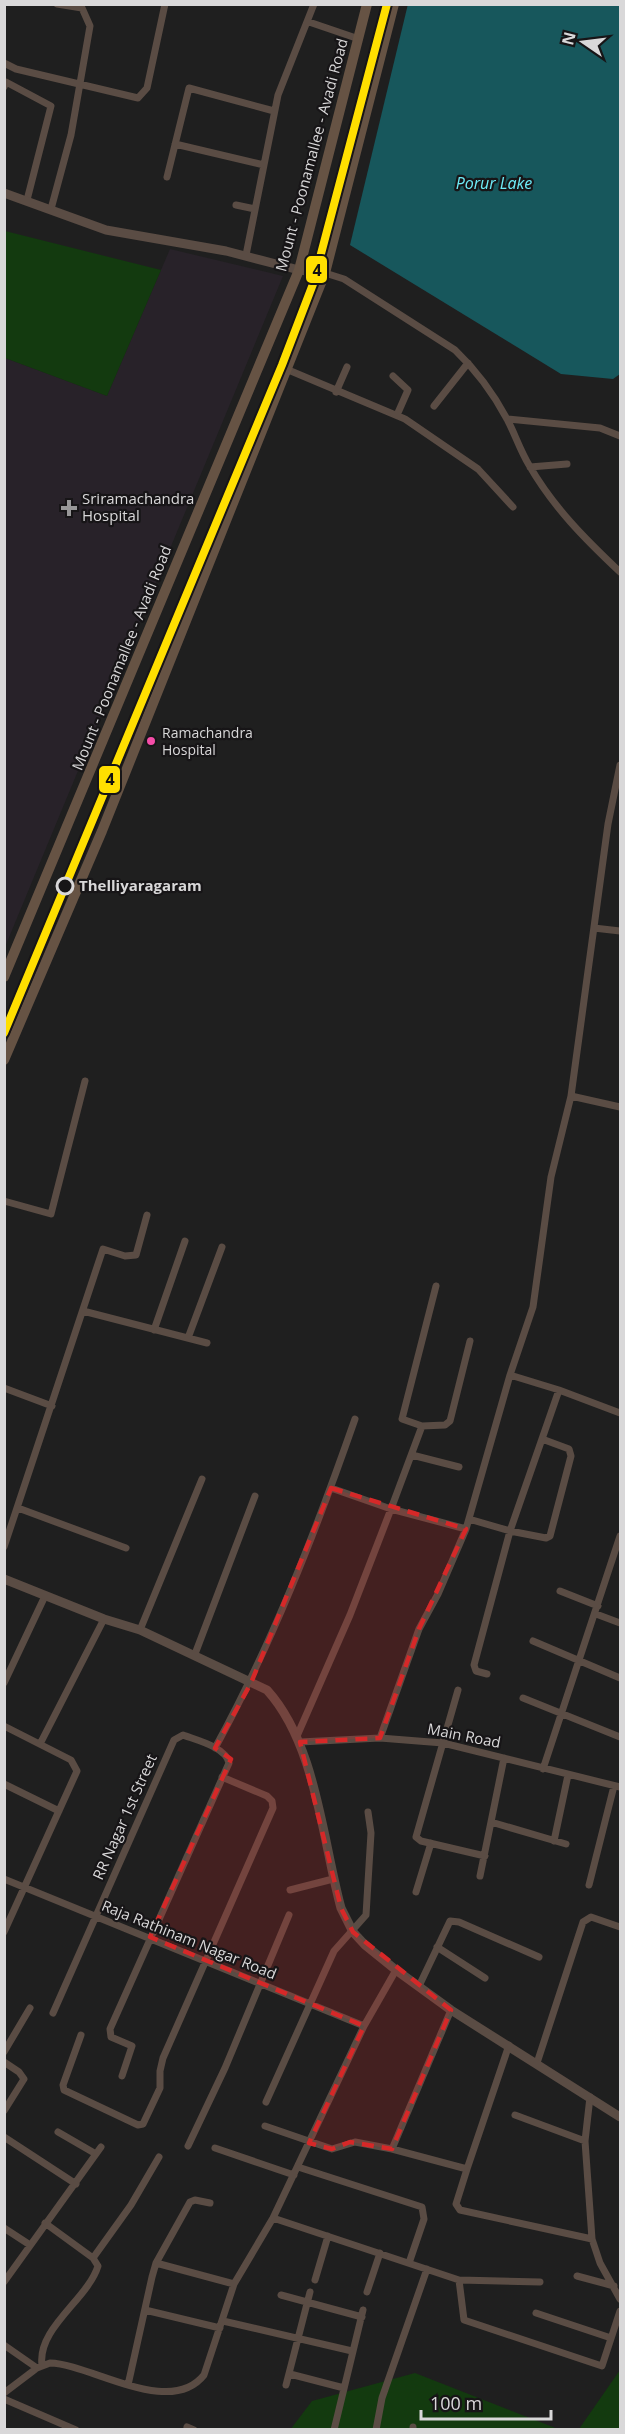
<svg xmlns="http://www.w3.org/2000/svg" width="625" height="2434" font-family="'Open Sans',sans-serif">
  <style>
    .built { fill: #282229 }
    .green { fill: #133a0f }
    .water { fill: #17575c }
    .lines { fill: none; stroke-linecap: round; stroke-linejoin: round }
    .minor { stroke: #5a4c44; stroke-width: 7 }
    .tertiary { stroke: #5a4c44; stroke-width: 9 }
    .primary { stroke: #665344; stroke-width: 10 }
    .metro-1-casing { stroke: #171517; stroke-width: 12 }
    .metro-1 { stroke: #ffdf00; stroke-width: 8 }
    .marked { fill: #d62828; fill-opacity: 0.2; stroke: #d62828; stroke-width: 4.5; stroke-dasharray: 12 8; stroke-linejoin: round }
    .poi-dot { fill: #989798; stroke: #171517; stroke-width: 2 }
    .bus-dot { fill: #f54da8; stroke: #171517; stroke-width: 2 }
    .stop-dot { fill: #171517; stroke: #d9d8d9; stroke-width: 3 }
    .labels { text-anchor: middle; stroke-width: 4.5; stroke-linejoin: round; paint-order: stroke }
    .bus-label { font-size: 14px; fill: #d9d8d9; stroke: #171517; text-anchor: start }
    .street-label { font-size: 15px; fill: #d9d8d9; stroke: #171517 }
    .poi-label { font-size: 15px; fill: #d9d8d9; stroke: #171517; text-anchor: start }
    .stop-label { font-size: 15px; font-weight: bold; fill: #d9d8d9; stroke: #171517; text-anchor: start }
    .water-label { font-size: 16px; font-style: italic; fill: #6eecf8; stroke: #171517 }
    .line-badge { stroke: #171517; stroke-width: 2 }
    .pale-badge-label { font-size: 16px; text-anchor: middle; font-weight: bold; fill: #111 }
  </style>
  <rect width="100%" height="100%" fill="#1f1f1f"/>
  <path class="built" d="M170,249L283,276L5,947V358L107,396Z"/>
  <path class="green" d="M5,231L161,270L107,396L5,358Z
    M620,2370V2429H579Z
    M415,2373L558,2429L290,2430L312,2401Z"/>
  <path class="water" d="M408,4L620,5V374L613,379L561,374L350,245Z"/>
  <g class="lines">
    <path class="minor" d="M309,22L359,39
      M4,63L16,69L138,98L147,88L165,4
      M4,87L6,82L51,106L27,200
      M175,144L264,165
      M167,177L189,88L274,111
      M236,205L255,209
      M51,209L71,135L90,26L82,8L57,4
      M246,255L278,95L314,4
      M325,273L344,279L455,350C476,370 493,393 507,419C515,434 520,450 529,465C553,507 585,539 620,572
      M286,369L405,419L478,469L513,507
      M393,376L408,390L397,415
      M336,392L347,367
      M434,406L468,363
      M507,419L600,428L620,436
      M530,467L567,464
      M594,928L620,931
      M571,1096L620,1107
      M4,1201L51,1214L85,1081
      M83,1311L207,1343
      M154,1330L185,1241
      M188,1338L222,1247
      M510,1375L559,1390
      M4,1388L52,1406
      M422,1426L445,1425L450,1421L470,1341
      M412,1455L459,1467
      M331,1488L391,1509L422,1426L402,1419L436,1286
      M18,1508L126,1548
      M469,1519L510,1531L559,1390L620,1413
      M4,1547L103,1249L125,1256L136,1255L147,1215
      M560,1591L598,1606
      M596,1614L620,1623
      M140,1630L202,1479
      M533,1641L620,1678
      M195,1654L255,1496
      M487,1674L476,1671L474,1665L510,1531L546,1538L550,1536L571,1456L569,1449L542,1439
      M4,1683L45,1596
      M458,1690L416,1837L421,1841L485,1856
      M523,1698L620,1737
      M4,1726L71,1760L77,1771L4,1932
      M297,1736L350,1615L391,1509L466,1529
      M380,1738L419,1629L438,1594L466,1529L510,1375L533,1307L551,1177L571,1096L608,824L620,765
      M300,1742L380,1738L443,1743L620,1787
      M40,1744L104,1619
      M215,1748C272,1644 316,1531 355,1419
      M543,1769L620,1536
      M4,1784L59,1811
      M491,1822L566,1844
      M554,1841L568,1775
      M480,1876L504,1758
      M4,1879L364,2026
      M589,1885L614,1786
      M290,1890L333,1879
      M416,1892L431,1843
      M437,1947L485,1978
      M419,1986L450,1921L459,1922L539,1957
      M53,2013L174,1740L183,1735C196,1740 226,1747 229,1763L110,2029L111,2037L132,2046L122,2076
      M81,2035L63,2085L64,2090L138,2125L143,2124L160,2088V2071L163,2058L273,1808L272,1801L267,1796L222,1777
      M4,2052L30,2008
      M4,2062L19,2072L24,2079L4,2111
      M537,2063L583,1922L591,1917L620,1927
      M590,2097L585,2141L592,2239L600,2263L620,2299
      M266,2102L334,1951L366,1915L371,1833L368,1812
      M515,2115L585,2141
      M265,2126L332,2149L355,2142L392,2149L467,2169L509,2045
      M58,2132L96,2154
      M4,2137L76,2184
      M188,2146L225,2068L289,1915
      M215,2148L294,2175
      M392,2149L451,2010
      M298,2167L422,2207L424,2219L409,2263
      M467,2169L456,2204L460,2210L592,2239
      M273,2218L459,2280L540,2282
      M4,2228L30,2245
      M93,2258L131,2205L159,2157
      M156,2263L234,2284
      M577,2276L614,2286
      M315,2280L328,2236
      M459,2280L464,2320L602,2366L620,2311
      M4,2282L101,2147
      M367,2292L380,2253
      M281,2295L362,2317
      M145,2310L220,2328
      M536,2313L611,2338
      M223,2321L352,2351
      M4,2345L37,2368
      M42,2365C37,2328 88,2299 98,2266L93,2258L45,2223
      M290,2374L344,2388
      M128,2385L152,2277L156,2263L190,2202L195,2200L210,2203
      M286,2385L310,2292
      M4,2393L37,2368L50,2363C91,2364 170,2418 204,2375L234,2284L273,2218L364,2026L396,1970
      M4,2399L76,2430
      M187,2427L194,2430
      M334,2430L363,2310
      M376,2430L382,2398L427,2269
      M413,2430V2427"/>
    <path class="tertiary" d="M4,193L106,230L226,251L299,270L325,273
      M4,1579L104,1619L140,1630L267,1690C316,1744 322,1838 341,1908L353,1932L365,1945L396,1970L451,2010L620,2117"/>
    <path class="primary" d="M4,977L299,270L367,4
      M4,1060L102,831L325,273L394,4"/>
    <defs>
      <path id="metro-1" d="M4,1033L282,365L313,284L387,4"/>
    </defs>
    <use href="#metro-1" class="metro-1-casing"/>
    <use href="#metro-1" class="metro-1"/>
  </g>
  <path class="marked" d="M331,1488L466,1529L419,1629L380,1738L300,1742L341,1908L353,1932L451,2010L392,2149L350,2142L332,2149L309,2143L364,2026L150,1937L231,1759L215,1748L251,1683Z"/>
  <path class="poi-dot" d="M66 499h6v6h6v6h-6v6h-6v-6h-6v-6h6z"/>
  <circle class="bus-dot" cx="151" cy="741" r="5"/>
  <circle class="stop-dot" cx="65" cy="886" r="8"/>
  <g class="labels">
    <g class="bus-label">
      <text x="162" y="738">Ramachandra<tspan x="162" dy="17">Hospital</tspan></text>
    </g>
    <g class="street-label">
      <text transform="translate(312 155) rotate(-75)" y="5">Mount - Poonamallee - Avadi Road</text>
      <text transform="translate(122 658) rotate(-68)" y="5">Mount - Poonamallee - Avadi Road</text>
      <text transform="translate(464 1736) rotate(11)" y="5">Main Road</text>
      <text transform="translate(125 1817) rotate(-66)" y="5">RR Nagar 1st Street</text>
      <text transform="translate(189 1940) rotate(22)" y="5">Raja Rathinam Nagar Road</text>
    </g>
    <g class="poi-label">
      <text x="82" y="504">Sriramachandra<tspan x="82" dy="17">Hospital</tspan></text>
    </g>
    <g class="stop-label">
      <text x="79" y="891">Thelliyaragaram</text>
    </g>
    <g class="water-label">
      <text x="494" y="189">Porur Lake</text>
    </g>
  </g>
  <g class="line-badge">
    <rect x="305" y="255" width="23" height="29" rx="6" fill="#ffdf00"/>
    <rect x="98" y="765" width="23" height="29" rx="6" fill="#ffdf00"/>
  </g>
  <g class="pale-badge-label">
    <text x="317" y="276">4</text>
    <text x="110" y="785">4</text>
  </g>
  <rect width="625" height="2434" fill="none" stroke="#d9d8d9" stroke-width="12"/>
  <g transform="translate(583 42) rotate(284)" stroke="#171517" stroke-width="4.5" paint-order="stroke">
  <path d="M0-4.5L10 22L0 15L-10 22Z" fill="#d9d8d9"/>
  <text y="-9" font-size="16" font-weight="bold" text-anchor="middle" fill="#d9d8d9">N</text>
  </g>
  <path d="M421 2410v9h130v-9" fill="none" stroke="#d9d8d9" stroke-width="3"/>
  <text x="430" y="2410" font-size="18" fill="#d9d8d9" stroke="#171517" stroke-width="4.5" paint-order="stroke">100 m</text>
</svg>
